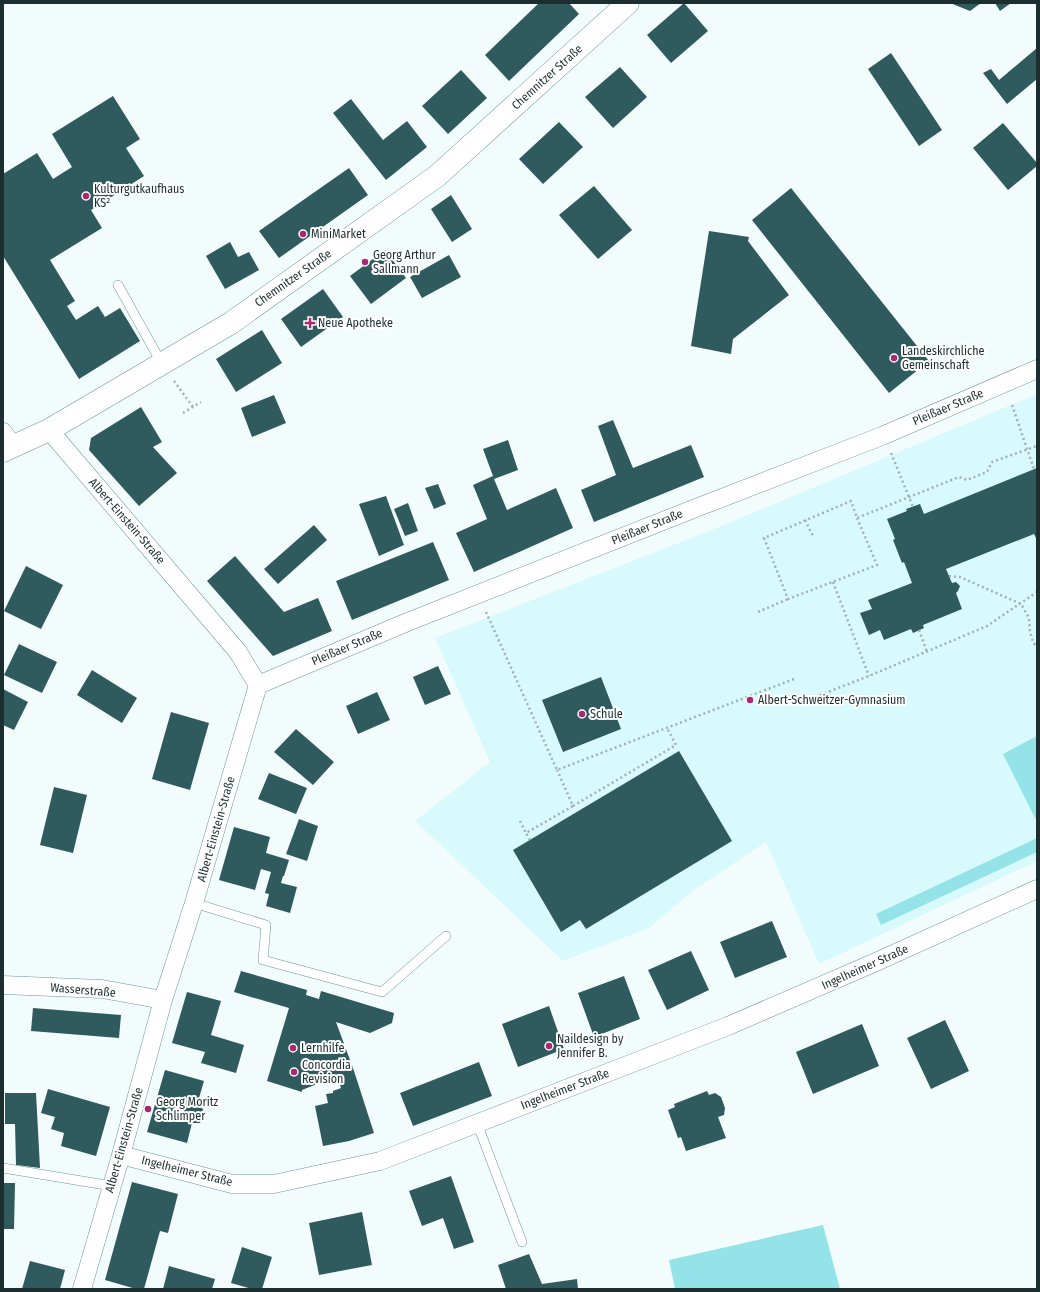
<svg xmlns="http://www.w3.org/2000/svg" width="1040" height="1292" font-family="'Fira Sans Condensed',sans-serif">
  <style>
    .built { fill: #d8fafd }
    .green { fill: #93e3e9 }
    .building { fill: #305b5e }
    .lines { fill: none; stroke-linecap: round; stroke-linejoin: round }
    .service-casing { stroke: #6a979a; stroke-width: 10 }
    .minor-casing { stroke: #6a979a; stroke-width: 19 }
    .tertiary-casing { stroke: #6a979a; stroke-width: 23 }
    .path { stroke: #a3afb1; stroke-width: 2.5; stroke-dasharray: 2 3; stroke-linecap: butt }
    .service { stroke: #fff; stroke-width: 9 }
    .minor { stroke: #fff; stroke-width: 18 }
    .tertiary { stroke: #fff; stroke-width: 22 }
    .poi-dot { fill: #ab2770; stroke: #fff; stroke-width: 1.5 }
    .labels { text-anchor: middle; stroke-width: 4; stroke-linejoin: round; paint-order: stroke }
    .street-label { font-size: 12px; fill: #1c2e30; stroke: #fff }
    .poi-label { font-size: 12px; fill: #1c2e30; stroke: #fff; text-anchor: start }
  </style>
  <rect width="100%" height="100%" fill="#f3fcfd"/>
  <path class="built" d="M1037,394V861L819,964L766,842L691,892L649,928L563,961L415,821L490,762L435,638L714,529Z"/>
  <path class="green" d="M1037,736V822L1003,754Z
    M1037,838V852L881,925L876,914Z
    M823,1225L840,1289H675L669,1260Z"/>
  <path class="building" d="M539,3H569L579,14L509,81L485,55Z
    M684,3L708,31L671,63L647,35Z
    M950,3H981L970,11Z
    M995,3H1011L1000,11Z
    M1037,48V79L1007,104L983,73L991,69L999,80Z
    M891,53L942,130L919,146L868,69Z
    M620,67L647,97L613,128L585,97Z
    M461,70L487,98L448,134L422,106Z
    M113,96L140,139L126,148L144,176L91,210L102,228L50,260L75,301L67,306L76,320L98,306L105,317L120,308L140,341L79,379L3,256V174L37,153L53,179L72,167L52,134Z
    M351,99L383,140L407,121L427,147L386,180L333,113Z
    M559,122L583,147L543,184L519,159Z
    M1003,123L1037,163V166L1008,190L973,148Z
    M349,168L368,195L279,258L259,231Z
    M594,186L632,230L598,259L559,215Z
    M791,188L929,361L889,393L752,220Z
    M451,195L472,229L452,242L431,209Z
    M709,231L749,237L748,241L789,295L733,339L731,354L691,346Z
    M230,242L238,257L249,252L259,270L225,289L206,256Z
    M385,250L406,278L371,304L350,276Z
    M449,255L461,277L422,298L410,277Z
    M323,289L343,317L301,347L281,319Z
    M262,330L282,363L236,392L216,359Z
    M274,395L286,423L252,437L241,408Z
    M141,407L162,442L153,447L177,473L139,506L89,450L91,438Z
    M613,420L633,468L691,445L704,477L594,522L581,490L616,475L598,426Z
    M508,440L518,470L494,479L507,510L556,488L573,528L474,572L456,533L487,519L473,485L493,476L483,449Z
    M1037,468V540L1034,534L946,569L952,583L956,582L960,586L958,591L956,593L962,609L923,625L924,628L913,633L911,629L884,640L880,630L869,635L860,613L872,609L868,600L912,583L904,562L902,563L893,540L895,539L887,519L907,511L906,509L920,504L924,514Z
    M438,484L446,504L434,509L425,488Z
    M386,496L404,545L379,556L359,504Z
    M408,503L418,531L405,536L394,509Z
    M314,525L327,540L278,584L264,569Z
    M433,542L449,580L352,620L336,581Z
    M235,556L284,612L318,598L332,631L273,656L207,581Z
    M26,566L63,585L41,629L4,611Z
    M19,644L57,662L42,693L4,675Z
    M438,666L451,694L425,705L413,677Z
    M92,670L137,698L122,723L77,695Z
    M601,677L621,729L563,752L542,700Z
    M3,689L28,702L14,730L3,725Z
    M377,692L390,720L358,734L346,706Z
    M171,712L209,723L190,790L152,779Z
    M296,729L334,762L313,785L274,752Z
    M679,751L732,841L586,929L580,920L561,932L513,850Z
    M269,773L307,788L296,814L258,799Z
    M54,787L87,795L73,853L40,845Z
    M299,819L318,826L307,861L286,854Z
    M234,827L270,837L266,853L289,860L284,876H283L281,883L297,887L290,913L266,906L269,894L265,893L271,872L261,869L255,890L219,880Z
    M772,921L787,957L735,978L720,942Z
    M691,951L709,990L667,1010L648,970Z
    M241,971L307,990L306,995L319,999L321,991L394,1013L392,1023L370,1033L336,1022L354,1071L374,1133L349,1141L323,1146L315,1106L328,1103L326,1094L333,1093V1091L341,1088L337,1076L302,1090V1092L267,1081L289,1008L234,992Z
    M624,976L640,1019L594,1037L578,993Z
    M187,992L221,1001L211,1035L244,1045L236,1073L201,1063L205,1052L172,1043Z
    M549,1006L564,1049L518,1067L502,1024Z
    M33,1008L121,1015L119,1038L31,1031Z
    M945,1020L969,1071L931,1089L907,1038Z
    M862,1024L879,1066L813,1094L796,1052Z
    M479,1062L492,1096L413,1126L400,1093Z
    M165,1070L204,1081L197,1105L203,1109L200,1123H192L187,1143L147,1132Z
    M48,1089L110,1107L96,1156L61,1146L64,1133L51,1129L55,1117L41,1113Z
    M707,1091L709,1095L715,1093L721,1097L725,1108L724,1115L718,1117L726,1138L686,1151L681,1137L678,1138L668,1110L675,1107L674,1104Z
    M5,1093H36L40,1168L16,1165L15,1124H5Z
    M451,1176L474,1242L454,1249L443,1218L422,1226L409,1191Z
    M132,1182L178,1194L168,1233L160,1231L144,1289H136L105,1280Z
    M3,1183H15L14,1229H3Z
    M362,1212L372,1265L319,1275L309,1223Z
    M242,1247L272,1257L262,1289H252L231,1283Z
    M529,1254L542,1284L577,1279L578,1289H506L498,1265Z
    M30,1261L65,1270L60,1289H22Z
    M169,1266L215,1279L212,1289H163Z"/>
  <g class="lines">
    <defs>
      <path id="service" d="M118,285L162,364
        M194,903L266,925L263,960L382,992L446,936
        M477,1123L522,1242
        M3,1168L112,1186"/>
      <path id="minor" d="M49,430L238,652L258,685L194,903L163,1000L121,1155L82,1289
        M3,432L14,447
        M258,685L410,621L701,506L882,436L1037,369
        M3,985L102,989L163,1000
        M121,1155L232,1184H274L380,1161L728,1026L876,962L1037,889"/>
      <path id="tertiary" d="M3,451L49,430L231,323L437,176L628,3"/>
    </defs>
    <use href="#service" class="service-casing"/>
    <use href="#minor" class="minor-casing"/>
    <use href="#tertiary" class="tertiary-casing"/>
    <path class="path" d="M174,381L193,407
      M1012,405L1034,469
      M183,413L201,402
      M891,453L913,507
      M857,518L877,565L788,599L764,538L851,501L857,518L959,477L967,480L987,472L992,462L1037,446
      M805,520L813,536
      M949,576L960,577L1021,604L1029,618L1030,632L1033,642L1037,647
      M833,582L869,676
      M486,612L557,770L794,679
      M758,612L788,599
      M919,630L927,652
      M815,697L869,676L987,626L1037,592
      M573,806L676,745L667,728
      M520,821L526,833
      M530,840L526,833L573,806L557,770"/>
    <use href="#service" class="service"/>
    <use href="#minor" class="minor"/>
    <use href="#tertiary" class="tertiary"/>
  </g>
  <g class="poi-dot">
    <circle cx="86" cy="196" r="4"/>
    <circle cx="303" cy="234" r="4"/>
    <circle cx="365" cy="262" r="4"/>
    <path d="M308 317h4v4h4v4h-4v4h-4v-4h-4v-4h4z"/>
    <circle cx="894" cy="358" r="4"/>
    <circle cx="750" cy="700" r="4"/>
    <circle cx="582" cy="714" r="4"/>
    <circle cx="549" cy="1046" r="4"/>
    <circle cx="293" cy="1048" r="4"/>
    <circle cx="294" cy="1072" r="4"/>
    <circle cx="148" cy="1109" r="4"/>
  </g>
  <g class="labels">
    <g class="street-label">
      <text transform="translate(547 77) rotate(-42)" y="4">Chemnitzer Straße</text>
      <text transform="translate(293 278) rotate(-35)" y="4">Chemnitzer Straße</text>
      <text transform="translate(948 407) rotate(-23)" y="4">Pleißaer Straße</text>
      <text transform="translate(127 521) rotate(49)" y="4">Albert-Einstein-Straße</text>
      <text transform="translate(647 527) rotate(-22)" y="4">Pleißaer Straße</text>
      <text transform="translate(347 647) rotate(-23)" y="4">Pleißaer Straße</text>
      <text transform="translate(216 829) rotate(-74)" y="4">Albert-Einstein-Straße</text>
      <text transform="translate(865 967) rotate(-24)" y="4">Ingelheimer Straße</text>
      <text transform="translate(83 990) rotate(5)" y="4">Wasserstraße</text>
      <text transform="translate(565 1089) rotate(-21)" y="4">Ingelheimer Straße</text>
      <text transform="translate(124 1140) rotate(-74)" y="4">Albert-Einstein-Straße</text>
      <text transform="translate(187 1171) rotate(14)" y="4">Ingelheimer Straße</text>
    </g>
    <g class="poi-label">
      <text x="94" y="193">Kulturgutkaufhaus<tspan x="94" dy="14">KS²</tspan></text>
      <text x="311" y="238">MiniMarket</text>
      <text x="373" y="259">Georg Arthur<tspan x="373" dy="14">Sallmann</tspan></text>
      <text x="318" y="327">Neue Apotheke</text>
      <text x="902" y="355">Landeskirchliche<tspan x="902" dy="14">Gemeinschaft</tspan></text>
      <text x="758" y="704">Albert-Schweitzer-Gymnasium</text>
      <text x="590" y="718">Schule</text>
      <text x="557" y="1043">Naildesign by<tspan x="557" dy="14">Jennifer B.</tspan></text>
      <text x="301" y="1052">Lernhilfe</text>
      <text x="302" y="1069">Concordia<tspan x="302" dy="14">Revision</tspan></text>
      <text x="156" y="1106">Georg Moritz<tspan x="156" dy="14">Schlimper</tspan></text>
    </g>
  </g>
  <rect width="1040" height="1292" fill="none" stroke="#1c2e30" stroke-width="8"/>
</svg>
